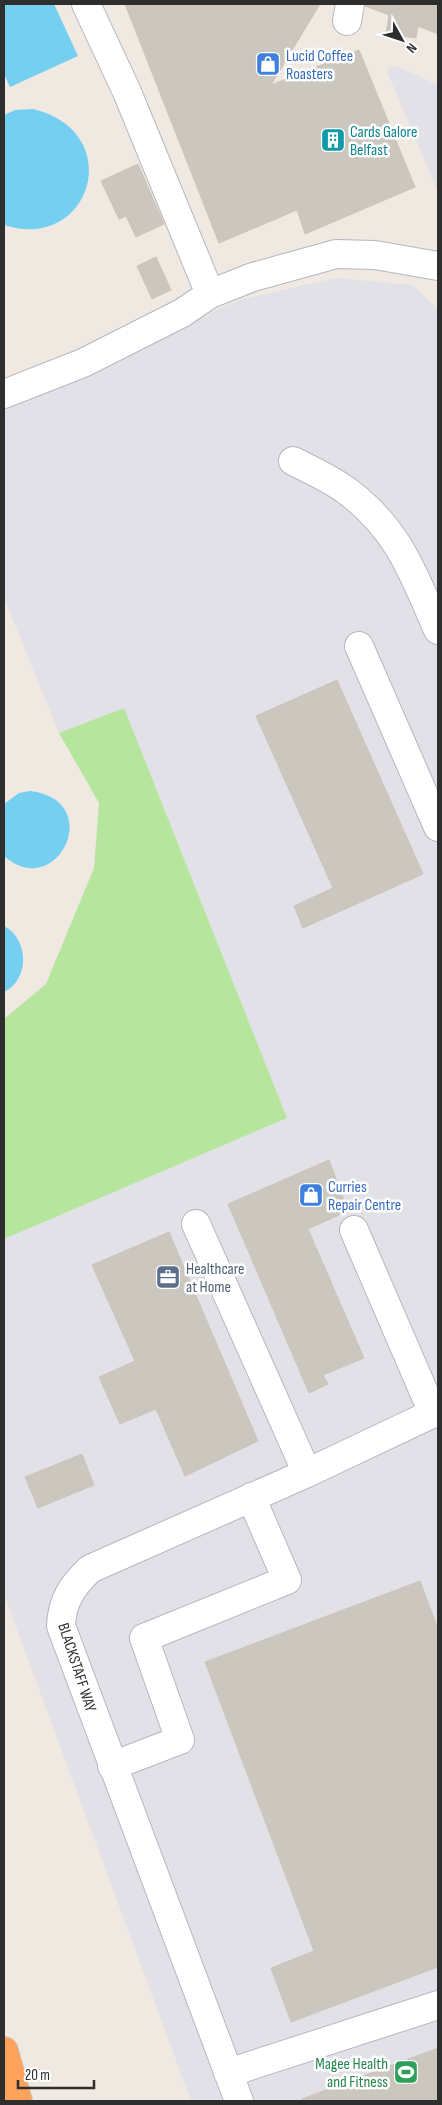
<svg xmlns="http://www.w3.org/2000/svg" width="442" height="2105" font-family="'Sofia Sans Condensed',sans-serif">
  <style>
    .industrial { fill: #e3e1e8 }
    .green { fill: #b6e59e }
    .water { fill: #75cff0 }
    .building { fill: #cbc7bf; stroke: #cbc5ba }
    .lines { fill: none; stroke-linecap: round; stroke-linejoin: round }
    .minor-casing { stroke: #b4b7c1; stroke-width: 30 }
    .highway-casing { stroke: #c9c9c9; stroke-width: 30 }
    .minor { stroke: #fff; stroke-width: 28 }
    .highway { stroke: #ffa35c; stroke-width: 28 }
    .labels { text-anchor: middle; stroke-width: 5; stroke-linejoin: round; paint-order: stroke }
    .shop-label { font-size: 16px; fill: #366cbe; stroke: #fff; text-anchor: start }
    .culture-label { font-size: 16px; fill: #0d838f; stroke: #fff; text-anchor: start }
    .service-label { font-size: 16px; fill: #4e5e75; stroke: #fff; text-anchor: start }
    .street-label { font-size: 16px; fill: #2e2e2e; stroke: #fff }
    .leisure-label { font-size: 16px; fill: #27864d; stroke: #fff; text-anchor: end }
  </style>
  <rect width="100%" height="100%" fill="#efe9e1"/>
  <path class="industrial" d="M390,67H399L438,85V192L387,72Z
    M336,278L413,285L438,309V2101H191L4,1594V1239L287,1118L124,708L59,733L4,598V406L239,300Z"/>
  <path class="green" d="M124,708L287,1118L4,1239V1019L46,984L94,868L99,803L59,733Z"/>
  <path class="water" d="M4,4H54L78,56L10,87L4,74Z
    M33,109C128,132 91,253 4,225V115L15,110Z
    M30,791C107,800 57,903 4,856V804L19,793Z
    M4,926C29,939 30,979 4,992Z"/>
  <path class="building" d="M125,4H320L271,85L359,50L415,187L305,234L297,210L219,243Z
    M365,4H438V34L418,26L416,38L386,34L389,15L365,6Z
    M138,164L164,224L136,237L126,216L119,219L101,181Z
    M156,257L171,290L152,299L137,266Z
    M337,680L423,874L303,928L294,906L333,888L256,716Z
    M329,1160L348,1211L308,1229L364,1358L323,1375L328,1384L309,1393L228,1204Z
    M169,1232L258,1441L185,1476L156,1409L120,1424L99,1377L135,1361L92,1265Z
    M82,1454L94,1485L38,1508L25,1477Z
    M420,1581L438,1629V1967L291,2022L271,1968L314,1951L205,1662Z
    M438,2048V2101H303L302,2099Z"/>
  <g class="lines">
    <defs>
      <path id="minor" d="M86,4L127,92L210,294
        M347,21L350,4
        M4,394L83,363L182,313L210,294L253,277L336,254L375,255L438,266
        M293,461C311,470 331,479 347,491C399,530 413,573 438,630
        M359,646L438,827
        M196,1224L307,1473
        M354,1230L433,1413
        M112,1766L180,1740L144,1638L287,1580L251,1497
        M228,2073L438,2005
        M239,2101L61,1626C62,1601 72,1586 90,1569L307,1473L438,1411"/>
      <path id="highway" d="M4,2051L18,2101"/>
    </defs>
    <use href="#minor" class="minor-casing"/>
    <use href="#highway" class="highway-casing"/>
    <use href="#minor" class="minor"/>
    <use href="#highway" class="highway"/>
  </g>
  <defs>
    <symbol id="shop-square" viewBox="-11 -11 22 22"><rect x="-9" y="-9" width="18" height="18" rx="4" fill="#3f7fe0" stroke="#fff"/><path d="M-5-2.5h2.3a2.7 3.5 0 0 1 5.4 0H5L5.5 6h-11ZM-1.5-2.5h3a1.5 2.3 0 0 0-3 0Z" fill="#fff"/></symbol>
    <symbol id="building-square" viewBox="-11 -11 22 22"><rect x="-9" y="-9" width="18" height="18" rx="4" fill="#0f9aa8" stroke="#fff"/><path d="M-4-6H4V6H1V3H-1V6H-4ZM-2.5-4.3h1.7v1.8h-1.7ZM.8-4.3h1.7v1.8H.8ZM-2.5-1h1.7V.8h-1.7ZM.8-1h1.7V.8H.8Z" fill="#fff"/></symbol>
    <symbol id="office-square" viewBox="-11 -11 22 22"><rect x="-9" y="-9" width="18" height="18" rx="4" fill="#5c6f8a" stroke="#fff"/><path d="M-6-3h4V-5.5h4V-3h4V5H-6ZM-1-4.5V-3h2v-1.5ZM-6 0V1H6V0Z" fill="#fff"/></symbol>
    <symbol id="stadium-square" viewBox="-11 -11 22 22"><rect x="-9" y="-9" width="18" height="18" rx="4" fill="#2e9e5b" stroke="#fff"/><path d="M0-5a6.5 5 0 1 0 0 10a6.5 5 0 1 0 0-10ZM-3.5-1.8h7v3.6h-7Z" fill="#fff"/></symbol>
  </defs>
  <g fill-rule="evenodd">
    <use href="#shop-square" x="254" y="50" width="28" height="28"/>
    <use href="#building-square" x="319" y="126" width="28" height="28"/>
    <use href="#shop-square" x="297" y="1181" width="28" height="28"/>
    <use href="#office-square" x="154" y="1263" width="28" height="28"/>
    <use href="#stadium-square" x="392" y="2058" width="28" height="28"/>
  </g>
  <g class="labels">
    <g class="shop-label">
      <text x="286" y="61">Lucid Coffee<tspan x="286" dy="18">Roasters</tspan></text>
      <text x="328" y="1192">Curries<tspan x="328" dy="18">Repair Centre</tspan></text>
    </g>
    <g class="culture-label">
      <text x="350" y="137">Cards Galore<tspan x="350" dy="18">Belfast</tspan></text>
    </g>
    <g class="service-label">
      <text x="186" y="1274">Healthcare<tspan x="186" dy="18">at Home</tspan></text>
    </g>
    <g class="street-label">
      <text transform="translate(78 1667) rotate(72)" y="6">BLACKSTAFF WAY</text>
    </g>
    <g class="leisure-label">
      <text x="388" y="2069">Magee Health<tspan x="388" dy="18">and Fitness</tspan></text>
    </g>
  </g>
  <rect width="442" height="2105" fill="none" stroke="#2e2e2e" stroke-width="10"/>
  <g transform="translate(402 40) rotate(130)" stroke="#ffffff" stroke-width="4" paint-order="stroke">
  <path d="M0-4L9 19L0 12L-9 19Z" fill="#2e2e2e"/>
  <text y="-8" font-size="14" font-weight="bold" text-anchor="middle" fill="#2e2e2e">N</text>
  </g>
  <path d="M18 2080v8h76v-8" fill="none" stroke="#2e2e2e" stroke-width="2.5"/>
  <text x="25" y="2080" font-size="15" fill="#2e2e2e" stroke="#ffffff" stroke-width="4" paint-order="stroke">20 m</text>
</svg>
